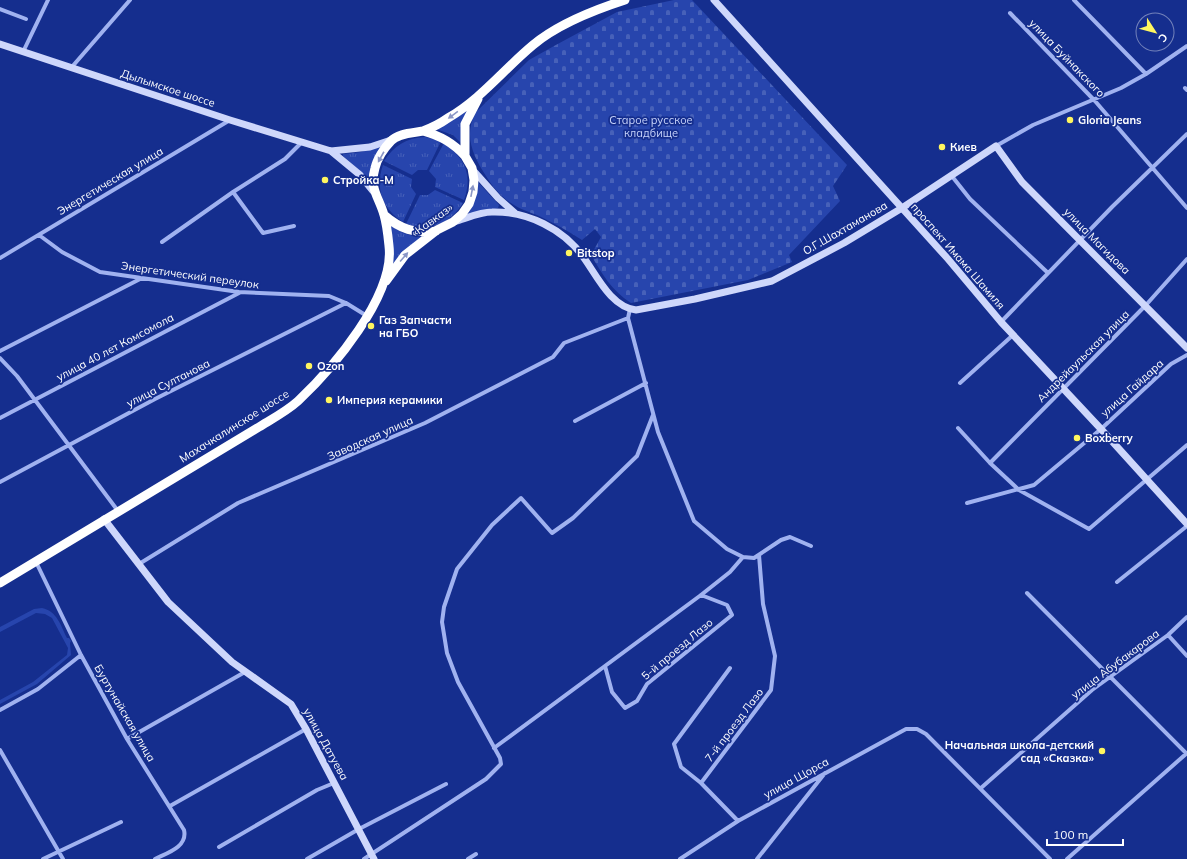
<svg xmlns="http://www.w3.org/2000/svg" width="1187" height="859" font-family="Mulish,sans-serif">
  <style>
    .grass { fill: url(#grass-tufts) }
    .cemetery { fill: url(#cemetery-stones) }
    .green { fill: #2745ad }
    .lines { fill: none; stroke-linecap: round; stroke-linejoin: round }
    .street { stroke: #a0b2f0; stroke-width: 4 }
    .secondary { stroke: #ced7fb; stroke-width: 7 }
    .highway { stroke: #fff; stroke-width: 9 }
    .oneway { fill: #8a96c6 }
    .poi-dot { fill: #fff65f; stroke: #152e8e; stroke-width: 1.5 }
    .labels { text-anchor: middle; stroke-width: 3.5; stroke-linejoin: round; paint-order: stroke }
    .street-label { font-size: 11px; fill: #fff; stroke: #152e8e }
    .park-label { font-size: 11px; fill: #c7d3fb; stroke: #152e8e }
    .poi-label { font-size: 11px; font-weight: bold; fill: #fff; stroke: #152e8e; text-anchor: start }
  </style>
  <defs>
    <pattern id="grass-tufts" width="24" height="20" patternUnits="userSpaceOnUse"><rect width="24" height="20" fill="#2745ad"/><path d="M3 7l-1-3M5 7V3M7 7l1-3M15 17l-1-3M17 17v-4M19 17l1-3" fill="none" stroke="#4761b9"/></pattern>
    <pattern id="cemetery-stones" width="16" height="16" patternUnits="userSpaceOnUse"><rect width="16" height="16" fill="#2745ad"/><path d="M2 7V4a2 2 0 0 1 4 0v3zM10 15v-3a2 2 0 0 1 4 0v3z" fill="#4761b9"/></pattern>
  </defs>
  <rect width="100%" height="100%" fill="#152e8e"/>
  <path class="grass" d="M468,107L462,144L453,135L436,129Z
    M425,137L441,141L427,170H418L412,175L384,161C394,146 406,138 425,137Z
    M444,143C465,159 473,174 464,200L435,187L436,179L429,171Z
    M382,146L372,162L369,182L359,170L343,156V154L361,152Z
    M383,165L412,179L411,187L416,194L403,222C382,209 375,188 383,165Z
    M477,181L499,205L498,208L468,214L472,207Z
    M435,190L463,203C450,224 429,232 406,224L420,195H428Z
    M388,223C398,232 409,236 422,237L391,269Z"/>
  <path class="cemetery" d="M674,0H692L847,165L833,186L840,201L789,255L792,262L748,280L631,303C612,291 602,274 591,255L601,237L595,229L582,240C568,231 554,223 539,216C530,212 519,209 511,203C500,196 493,187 486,176C473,156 464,137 475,113L529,60L554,46L617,12Z"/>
  <path class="green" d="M42,608C57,611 61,626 67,638H69L71,641L70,643L71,655L37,684L0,704V700L33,682L67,655L68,648L52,618L45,614L36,613L0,632V627L34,609Z"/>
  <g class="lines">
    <path class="street" d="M1074,0L1146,74
      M0,9L26,19
      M1010,13L1095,101L1187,208
      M23,52L48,0
      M71,68L130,0
      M1185,88L1187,90
      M996,146L1033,125L1121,88L1146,74L1187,46
      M951,175L970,199L1048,273
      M233,192L263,233L294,226
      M39,235L62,252L100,272L239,292L329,296L346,303L367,316
      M162,242L233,192L285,159L301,143
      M0,258L230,120
      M630,309L628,318L658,432L694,521L727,549L743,557L754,558L781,540L790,537L811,546
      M1001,322L1112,207L1187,134
      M0,351L142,278
      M0,358L17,376L118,511
      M960,383L1013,335
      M0,418L239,293
      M575,421L646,383
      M958,428L990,463L1019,490L1089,529L1187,445
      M990,463L1146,305L1187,259
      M0,482L155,399L346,303
      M967,503L1034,485L1101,429L1171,364L1187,355
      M36,562L81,655L127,739L184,830C188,847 167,853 155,859
      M139,564L238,503L425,423L553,357L564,343L628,318
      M1117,582L1187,526
      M1027,593L1187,754
      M1168,635L1187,656
      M605,666L612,692L625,708L637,701L647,684L732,615L727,605L701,595
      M730,668L674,744L681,767L701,783L771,690L775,656L763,604L759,555
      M0,710L38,689L81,655
      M127,739L245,672
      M494,748L701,595L730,572L743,557
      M0,750L63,859
      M701,783L738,821
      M981,788L1092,690L1168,635L1187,617
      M170,806L306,729
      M219,847L317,790L334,783
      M43,859L121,822
      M307,859L359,829L446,784
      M364,859L486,779L501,764L500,758L458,682L447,653L442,622L444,607L457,569L492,525L521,498L552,533L573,518L637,456L653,415
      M468,859L476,854
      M680,859L738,821L906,729H917L926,734L1050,859
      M757,859L825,773
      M1067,859L1187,753"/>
    <path class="secondary" d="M714,0L948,259L1001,322L1101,429L1187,524
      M0,44L230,120L331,151L370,147L391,140
      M331,151L360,175L373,191
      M472,169L498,198L515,213
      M453,222C465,219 479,212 492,212C527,211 564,229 584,258C597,276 611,307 636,310L695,299L772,281L844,243L902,208L996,146L1022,182L1187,348
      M104,519L168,602L232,662L291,704L306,729L374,859"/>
    <path class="highway" d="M423,131C441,136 453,143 465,156
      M384,215C400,229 415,234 436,231
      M386,281L405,255L437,230L453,222L462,214L469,204L473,192L474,180L472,168L465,156V124L478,99
      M0,583L259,427C272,419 287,411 298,401C332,369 395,296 389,246C388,236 387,225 384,215C379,197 369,189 375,168C377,159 384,148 391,141C398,133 413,133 423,131C431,128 441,123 448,118C481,99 504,69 533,45C558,24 594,10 625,0"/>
  </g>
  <defs><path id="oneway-solid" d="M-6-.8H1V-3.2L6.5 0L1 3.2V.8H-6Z"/></defs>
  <g class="oneway">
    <use href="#oneway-solid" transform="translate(453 115) rotate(144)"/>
    <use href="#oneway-solid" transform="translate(381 157) rotate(119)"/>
    <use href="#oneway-solid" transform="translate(472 191) rotate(-79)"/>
    <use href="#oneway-solid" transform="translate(404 257) rotate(-49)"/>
  </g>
  <g class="poi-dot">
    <circle cx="1070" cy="120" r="4"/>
    <circle cx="942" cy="147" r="4"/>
    <circle cx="325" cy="180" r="4"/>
    <circle cx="569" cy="253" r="4"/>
    <circle cx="371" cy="326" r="4"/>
    <circle cx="309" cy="366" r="4"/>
    <circle cx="329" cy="400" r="4"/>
    <circle cx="1077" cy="438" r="4"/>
    <circle cx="1102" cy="751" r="4"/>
  </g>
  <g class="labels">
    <g class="street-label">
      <text transform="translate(1067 58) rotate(46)" y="4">улица Буйнакского</text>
      <text transform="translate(168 88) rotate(18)" y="4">Дылымское шоссе</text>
      <text transform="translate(110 181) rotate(-31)" y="4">Энергетическая улица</text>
      <text transform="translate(432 220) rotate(-36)" y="4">«Кавказ»</text>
      <text transform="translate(845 228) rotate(-30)" y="4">О.Г.Шахтаманова</text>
      <text transform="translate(1097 241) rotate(45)" y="4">улица Магидова</text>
      <text transform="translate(958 256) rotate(49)" y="4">проспект Имама Шамиля</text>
      <text transform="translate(190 275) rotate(8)" y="4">Энергетический переулок</text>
      <text transform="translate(115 347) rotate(-28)" y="4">улица 40 лет Комсомола</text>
      <text transform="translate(1083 356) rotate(-45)" y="4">Андрейаульская улица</text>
      <text transform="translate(168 383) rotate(-27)" y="4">улица Султанова</text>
      <text transform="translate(1132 388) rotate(-42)" y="4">улица Гайдара</text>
      <text transform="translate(234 426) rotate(-32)" y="4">Махачкалинское шоссе</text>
      <text transform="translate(370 438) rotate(-24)" y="4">Заводская улица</text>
      <text transform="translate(677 649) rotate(-40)" y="4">5-й проезд Лазо</text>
      <text transform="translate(1115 664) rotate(-37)" y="4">улица Абубакарова</text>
      <text transform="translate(125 713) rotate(60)" y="4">Буртунайская улица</text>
      <text transform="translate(734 725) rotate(-53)" y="4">7-й проезд Лазо</text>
      <text transform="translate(326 744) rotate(61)" y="4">улица Датуева</text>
      <text transform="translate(796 778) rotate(-29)" y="4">улица Щорса</text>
    </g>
    <g class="park-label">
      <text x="651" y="124">Старое русское<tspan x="651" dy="13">кладбище</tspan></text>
    </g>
    <g class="poi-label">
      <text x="1078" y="124">Gloria Jeans</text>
      <text x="950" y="151">Киев</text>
      <text x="333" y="184">Стройка-М</text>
      <text x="577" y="257">Bitstop</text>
      <text x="379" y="324">Газ Запчасти<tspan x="379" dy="13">на ГБО</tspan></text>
      <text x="317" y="370">Ozon</text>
      <text x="337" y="404">Империя керамики</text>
      <text x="1085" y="442">Boxberry</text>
      <text x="1094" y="749" text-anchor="end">Начальная школа-детский<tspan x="1094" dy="13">сад «Сказка»</tspan></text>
    </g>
  </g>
  <g transform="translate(1155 32) rotate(126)"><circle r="19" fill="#152e8e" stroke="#7382bb"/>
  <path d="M0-3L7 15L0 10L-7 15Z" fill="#fff65f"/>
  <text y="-6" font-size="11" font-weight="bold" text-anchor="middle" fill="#ffffff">С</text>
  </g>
  <path d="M1047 839v6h76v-6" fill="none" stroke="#ffffff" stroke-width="2"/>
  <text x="1053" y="839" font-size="12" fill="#ffffff" stroke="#152e8e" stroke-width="3" paint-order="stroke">100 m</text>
</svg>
